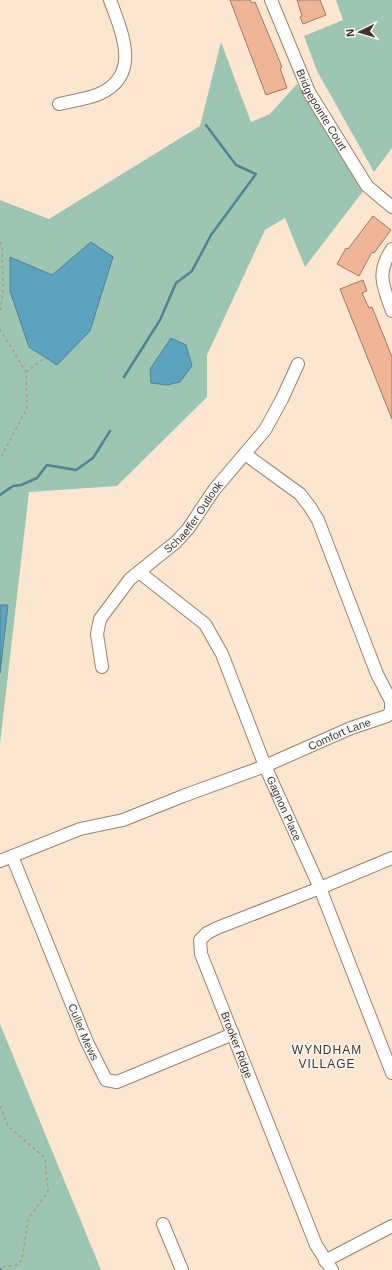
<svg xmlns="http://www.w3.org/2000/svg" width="392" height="1270" font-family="Helvetica,sans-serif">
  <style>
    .green { fill: #9dc6b2 }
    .water { fill: #5ca3bf; stroke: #538292 }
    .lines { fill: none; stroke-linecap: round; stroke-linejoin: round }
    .stream { stroke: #538292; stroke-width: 2.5 }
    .building { fill: #f0b594; stroke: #9b7b6a }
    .minor-casing { stroke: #9a8268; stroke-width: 14 }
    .path { stroke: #ab9a88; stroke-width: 1.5; stroke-dasharray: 3 3; stroke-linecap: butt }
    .minor { stroke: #fff; stroke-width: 12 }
    .labels { text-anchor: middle; stroke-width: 3; stroke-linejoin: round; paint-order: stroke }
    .street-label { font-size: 11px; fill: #3f3429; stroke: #fcf6f1 }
    .neighbourhood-label { font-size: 12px; letter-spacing: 1px; fill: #3f3429; stroke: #fcf6f1 }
  </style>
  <rect width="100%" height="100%" fill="#fce6cf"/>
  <path class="green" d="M336,0H392V148L374,172L317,71L304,36L343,20Z
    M221,42L251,122L270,114L297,84L367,186L305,267L285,218L265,230L207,355V397L117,486L29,492L0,744V200L49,219L200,126Z
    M0,1024L101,1270H0Z"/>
  <path class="water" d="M91,242L113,257L90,331L57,365L29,347L10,291V257L52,275Z
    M171,338L186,345L192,366L180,382L167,385L151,383L150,369Z
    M0,605H8L0,673Z"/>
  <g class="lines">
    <path class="stream" d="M124,377L160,320L176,283L192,271L211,235L256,174L236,165L206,125
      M0,495L13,486L21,485L37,478L47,465L76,470L93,458L110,431
      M0,1269L1,1270"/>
  </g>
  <path class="building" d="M230,0H250L252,3L255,2L282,67L280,68L287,88L266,95Z
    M297,0H320L326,15L303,24L300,17L302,16Z
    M373,216L391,230L374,253L372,252L359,276L337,264L346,248L348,249Z
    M363,280L367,291L362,293L369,308L372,307L392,357V419L340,289Z"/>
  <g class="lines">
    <defs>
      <g id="minor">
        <path id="s1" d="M271,0L309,92L367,186L392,207"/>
        <path d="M59,104C72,101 87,99 99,94C142,75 122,33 110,0"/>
        <path d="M392,249C376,273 383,286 392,311"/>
        <path id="s2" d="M139,572L205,624L222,654L265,766L320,888L392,1073"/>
        <path id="s3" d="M102,667L97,634L100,619L130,579L176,542L188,529L214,490L265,430L282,399L298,364"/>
        <path id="s4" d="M12,856L87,1042L106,1080L117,1082L233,1034"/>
        <path id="s5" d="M0,861L80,829L123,820L183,796L265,766L351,728L387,716L391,711V701L377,674L318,520L310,507L300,494L245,454"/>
        <path d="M163,1224L182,1270"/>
        <path d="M325,1261L392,1226"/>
        <path d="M332,1270L316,1245L201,954L200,940L207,933L217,928L320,888L392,858"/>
      </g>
    </defs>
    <use href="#minor" class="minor-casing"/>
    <path class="path" d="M0,242L2,247L3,289L0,313
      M0,329L26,372L27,408L0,459
      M26,372L45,358
      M0,1106L8,1126L45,1158L48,1192L28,1219L22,1260L16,1265L0,1267"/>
    <use href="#minor" class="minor"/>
  </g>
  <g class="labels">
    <g class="street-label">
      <text dy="4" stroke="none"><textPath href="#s1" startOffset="121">Bridgepointe Court</textPath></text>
      <text dy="4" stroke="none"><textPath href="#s3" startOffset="188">Schaeffer Outlook</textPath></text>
      <text dy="4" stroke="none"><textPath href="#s5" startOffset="363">Comfort Lane</textPath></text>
      <text dy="4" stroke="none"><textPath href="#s2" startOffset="285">Gagnon Place</textPath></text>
      <text dy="4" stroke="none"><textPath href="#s4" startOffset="190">Culler Mews</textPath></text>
      <text transform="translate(237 1045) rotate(69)" y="4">Brooker Ridge</text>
    </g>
    <g class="neighbourhood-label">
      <text x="327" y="1054">WYNDHAM<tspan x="327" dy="14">VILLAGE</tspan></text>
    </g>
  </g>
  <g transform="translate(360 32) rotate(265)" stroke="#fcf6f1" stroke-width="3" paint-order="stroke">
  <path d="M0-3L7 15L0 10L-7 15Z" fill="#3f3429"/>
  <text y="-6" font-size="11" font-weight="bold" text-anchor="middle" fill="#3f3429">N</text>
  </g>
</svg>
